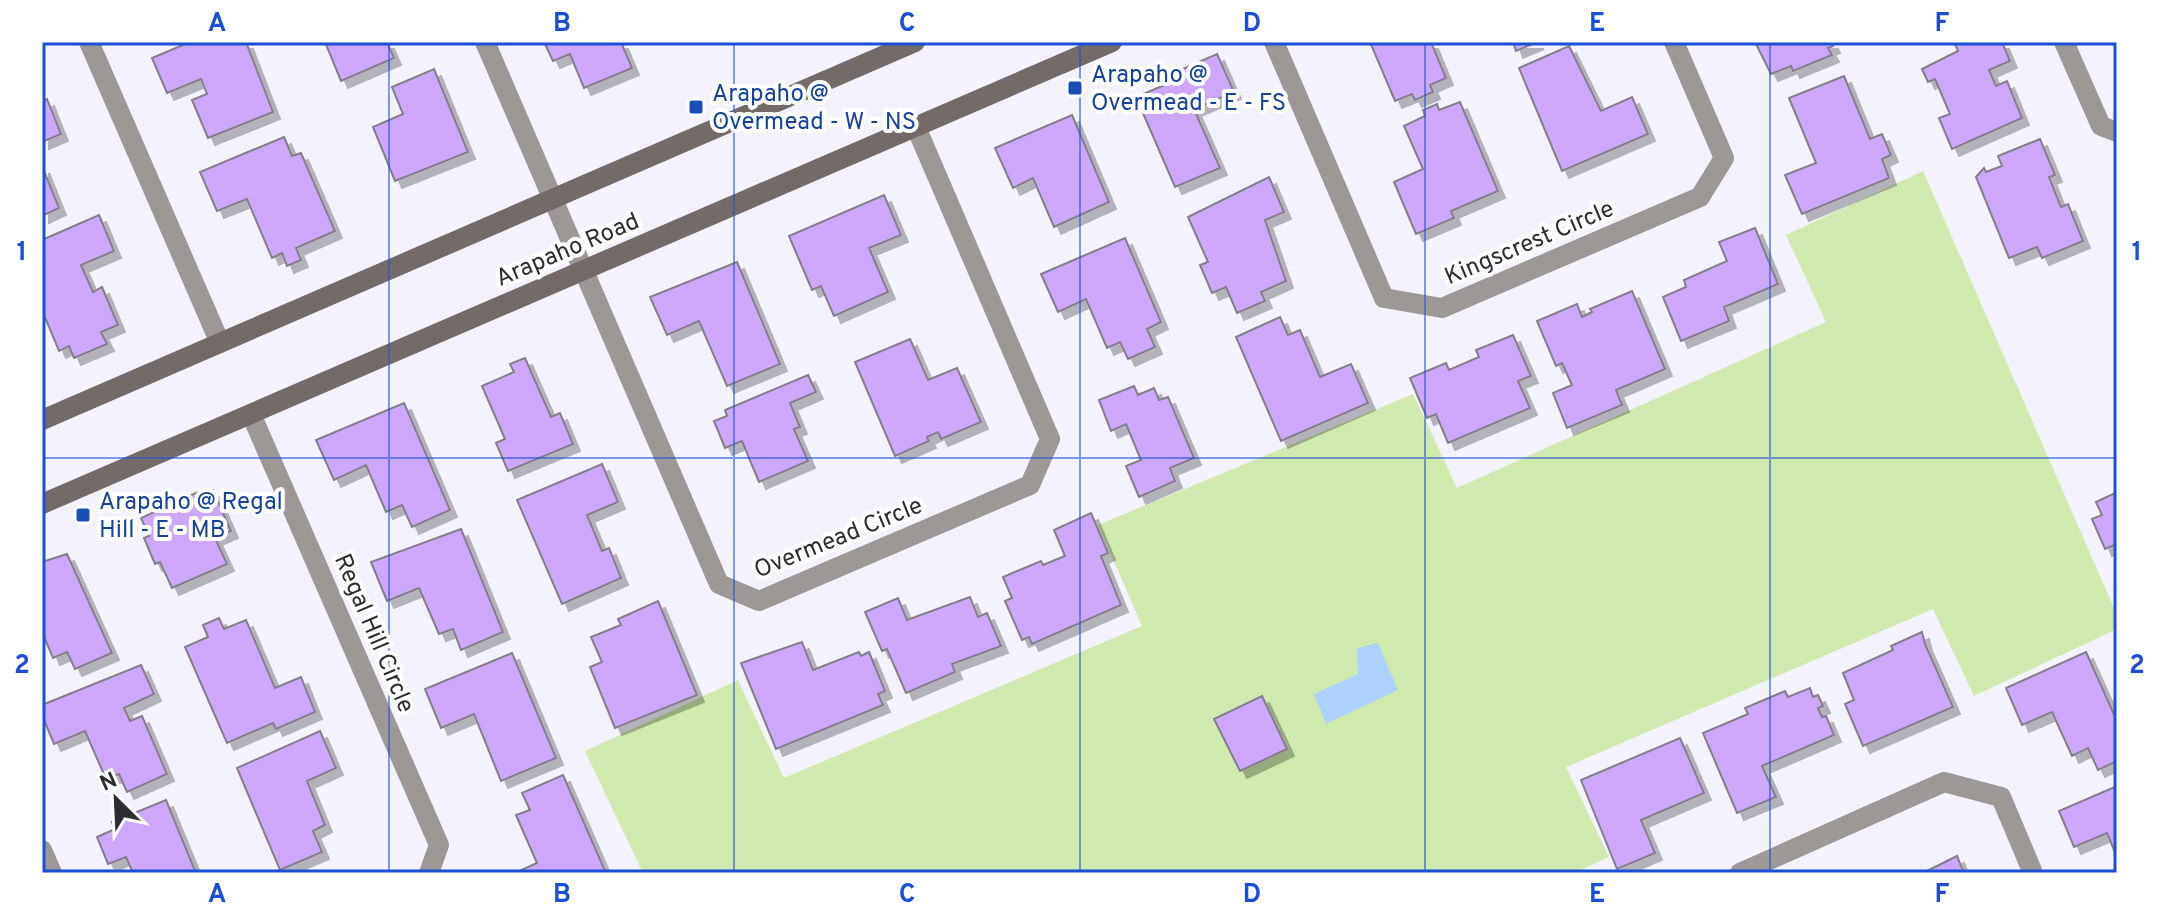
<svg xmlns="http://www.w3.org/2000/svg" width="2159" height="915" font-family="Overpass,sans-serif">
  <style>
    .green { fill: #cfe9ae }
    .water { fill: #aed2ff }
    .building { fill: #cca7fc; stroke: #837e8a; stroke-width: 2; filter: url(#shadow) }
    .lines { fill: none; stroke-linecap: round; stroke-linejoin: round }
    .minor { stroke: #9d9795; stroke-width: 20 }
    .secondary { stroke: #746b68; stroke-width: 20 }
    .grid { fill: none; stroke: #1d4ed8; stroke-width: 2; stroke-opacity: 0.55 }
    .transit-dot { fill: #1a4fb4; stroke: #fff; stroke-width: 3 }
    .labels { text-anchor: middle; stroke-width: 8; stroke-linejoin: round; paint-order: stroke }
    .transit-label { font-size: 24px; fill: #164399; stroke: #fff; text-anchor: start }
    .street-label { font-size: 24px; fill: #2d2c31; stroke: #fff }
    .neatline { fill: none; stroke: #1d4ed8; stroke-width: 3 }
    .grid-label { font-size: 26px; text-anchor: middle; font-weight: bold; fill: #1d4ed8 }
  </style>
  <defs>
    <filter id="shadow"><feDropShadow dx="7" dy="7" stdDeviation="0" flood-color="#0004"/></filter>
  </defs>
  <rect width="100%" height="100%" fill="#f4f2fd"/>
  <path class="green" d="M1923,171L2117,615V629L1974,696L1933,609L1566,767L1609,857L1573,873H643L585,751L738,680L784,778L1142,626L1098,525L1413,394L1457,488L1826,322L1786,235Z"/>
  <path class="water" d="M1378,643L1398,690L1326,724L1314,694L1358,674L1357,648Z"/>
  <path class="building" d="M190,42H246L273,112L208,138L192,100L207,94L201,79L167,93L152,58Z
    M325,42H387L394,58L341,81Z
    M544,42H621L632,68L584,88L570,54L553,61Z
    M1370,42H1431L1446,78L1430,85L1433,92L1415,100L1412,94L1395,101Z
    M1513,42H1537L1516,51Z
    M1755,42H1831L1833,46L1828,48L1832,55L1793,71L1791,66L1771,74Z
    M1961,42H2002L2010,61L1989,70L1996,86L2007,81L2022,118L1952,149L1939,118L1950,114L1935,79L1928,82L1922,69L1958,51L1955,44Z
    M1569,46L1601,111L1632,97L1648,134L1562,171L1519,68Z
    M1217,54L1234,92L1194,109L1220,168L1175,187L1136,97L1181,78L1178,71Z
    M434,69L468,152L395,181L373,127L403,114L392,87Z
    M1844,76L1870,139L1882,134L1891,155L1882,159L1889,178L1802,214L1785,175L1816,163L1789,98Z
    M47,99L61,134L42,142V102Z
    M1460,102L1498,191L1451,211L1454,218L1416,234L1394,182L1423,169L1404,126L1425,116L1423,110L1437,104L1439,110Z
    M1072,115L1109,202L1054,227L1033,178L1013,188L995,148Z
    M284,137L292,156L301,153L335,231L296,248L301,260L287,266L282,253L272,258L247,199L217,211L200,172Z
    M2040,139L2055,175L2049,177L2061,207L2068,204L2083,241L2042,258L2037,247L2009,258L1976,177L1984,168L1986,172L2002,166L1998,156Z
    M42,166L59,208L42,216Z
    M1269,177L1284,212L1265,220L1286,281L1261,292L1265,301L1237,313L1226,287L1212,293L1200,265L1208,262L1188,217Z
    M884,195L901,235L869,248L888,292L834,316L821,286L812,290L789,236Z
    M99,215L114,251L81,265L93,292L102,287L118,325L101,332L107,344L74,358L69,346L59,351L42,310V240Z
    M1755,228L1778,284L1724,307L1729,321L1681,341L1663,297L1686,287L1684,280L1727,261L1719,242Z
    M1125,238L1161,322L1147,329L1155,347L1128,359L1120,342L1107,348L1086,299L1058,312L1041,274Z
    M737,262L780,364L727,386L699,321L667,335L650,297Z
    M1632,291L1665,369L1616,390L1622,405L1567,428L1553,393L1572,385L1562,363L1556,366L1537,321L1577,304L1582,317L1592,312L1590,309Z
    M1280,317L1288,335L1300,330L1320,377L1351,364L1368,403L1281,441L1236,337Z
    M1513,335L1531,376L1518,381L1530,408L1448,443L1436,414L1427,418L1410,378L1446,363L1449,370L1479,357L1476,350Z
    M910,339L928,380L957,368L981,422L941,439L938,432L927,437L929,441L895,456L855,362Z
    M525,358L551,417L560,413L573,444L508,471L496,443L505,439L482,386L514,372L510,364Z
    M808,375L816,392L790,403L800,427L794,429L808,461L759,482L742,441L725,448L714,421L727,416L725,410Z
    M1134,386L1138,395L1154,388L1159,400L1168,397L1194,458L1170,468L1175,481L1139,497L1126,466L1141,460L1126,424L1111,431L1099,400Z
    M404,403L450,510L412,527L402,505L386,512L366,465L334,480L316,440Z
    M602,464L618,502L587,515L602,551L609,548L621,578L562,604L517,500Z
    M213,490L231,531L215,538L227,564L172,588L160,562L155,564L144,538L149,536L141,518L198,492L200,496Z
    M2117,492V551L2114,545L2105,549L2092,519L2102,515L2096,502Z
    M1091,513L1108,553L1101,556L1121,605L1032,644L1029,637L1022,640L1005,601L1012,598L1003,577L1041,561L1043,565L1065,556L1054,530Z
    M461,529L503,632L461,650L453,629L439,634L419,588L387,601L371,562Z
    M67,554L112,653L75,669L67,652L53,658L42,632V562Z
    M970,597L978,617L987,613L1001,646L952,664L955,672L906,693L887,649L882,651L865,612L898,598L907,620Z
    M658,601L697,695L615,728L590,667L602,662L591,637L621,625L618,619Z
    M219,618L224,629L246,620L275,688L301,677L315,712L276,729L273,723L227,743L185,647L208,637L203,625Z
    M1922,632L1925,644L1953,707L1863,746L1845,704L1854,700L1843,673L1893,650L1891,646Z
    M802,642L813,670L859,652L861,656L869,652L885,691L878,694L883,705L776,749L741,663Z
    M2086,652L2117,721V761L2098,770L2088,748L2072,756L2052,712L2022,725L2006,688Z
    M512,653L556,758L501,781L474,714L441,728L425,689Z
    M141,665L154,694L124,708L130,721L142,716L167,774L127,792L119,774L106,779L85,731L54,744L42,715V705Z
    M1810,688L1813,697L1818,695L1823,706L1818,708L1822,717L1826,716L1834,735L1762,766L1776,797L1737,813L1703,733L1748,714L1745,708L1785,691L1788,697Z
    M1262,696L1287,749L1240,771L1214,719Z
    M320,731L336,768L307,781L325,825L313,831L322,852L280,870L237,768Z
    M1680,738L1704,793L1641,820L1655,853L1617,869L1581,780Z
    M563,775L606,873H515L537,863L516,815L530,810L522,793Z
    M2117,786V857L2107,833L2074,847L2059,811Z
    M166,800L196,873H133L126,857L108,864L97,837L115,829L112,822Z
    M1957,856L1964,873H1923Z"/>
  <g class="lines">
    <path class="minor" d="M89,42L220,343
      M485,42L719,584L759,601L1030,485L1050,439L916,127
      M1274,42L1384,298L1442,308L1700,197L1724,158L1674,42
      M2064,42L2101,126L2117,132
      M251,414L439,845L429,873
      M42,850L52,873
      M1740,873L1944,782L2001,797L2033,873"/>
    <path class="secondary" d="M42,420L915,42
      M42,504L1112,42"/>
  </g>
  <path class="grid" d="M389,42V873M734,42V873M1080,42V873M1425,42V873M1770,42V873M42,458H2117"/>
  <g class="transit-dot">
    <rect x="1067" y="80" width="16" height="16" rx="4"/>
    <rect x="688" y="99" width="16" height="16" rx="4"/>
    <rect x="75" y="507" width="16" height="16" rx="4"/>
  </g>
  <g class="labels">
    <g class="transit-label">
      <text x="1091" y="82">Arapaho @<tspan x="1091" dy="28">Overmead - E - FS</tspan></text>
      <text x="712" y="101">Arapaho @<tspan x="712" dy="28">Overmead - W - NS</tspan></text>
      <text x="99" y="509">Arapaho @ Regal<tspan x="99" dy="28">Hill - E - MB</tspan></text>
    </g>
    <g class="street-label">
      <text transform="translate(1529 242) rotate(-23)" y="8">Kingscrest Circle</text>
      <text transform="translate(567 249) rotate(-23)" y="8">Arapaho Road</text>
      <text transform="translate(838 537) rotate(-22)" y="8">Overmead Circle</text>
      <text transform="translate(375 633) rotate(67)" y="8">Regal Hill Circle</text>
    </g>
  </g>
  <rect width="2159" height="915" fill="none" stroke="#ffffff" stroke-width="88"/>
  <g transform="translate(116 799) rotate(336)" stroke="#ffffff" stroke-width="6" paint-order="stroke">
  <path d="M0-6L14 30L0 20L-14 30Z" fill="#2d2c31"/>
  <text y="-12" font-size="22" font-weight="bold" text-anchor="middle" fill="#2d2c31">N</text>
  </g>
  <rect x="44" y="44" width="2071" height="827" class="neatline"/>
  <g class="grid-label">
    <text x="217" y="31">A</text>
    <text x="562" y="31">B</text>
    <text x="907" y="31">C</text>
    <text x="1252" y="31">D</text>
    <text x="1597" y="31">E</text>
    <text x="1942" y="31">F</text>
    <text x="22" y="260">1</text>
    <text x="2137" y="260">1</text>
    <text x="22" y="673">2</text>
    <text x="2137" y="673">2</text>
    <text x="217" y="902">A</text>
    <text x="562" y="902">B</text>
    <text x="907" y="902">C</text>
    <text x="1252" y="902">D</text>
    <text x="1597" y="902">E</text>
    <text x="1942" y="902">F</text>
  </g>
</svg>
